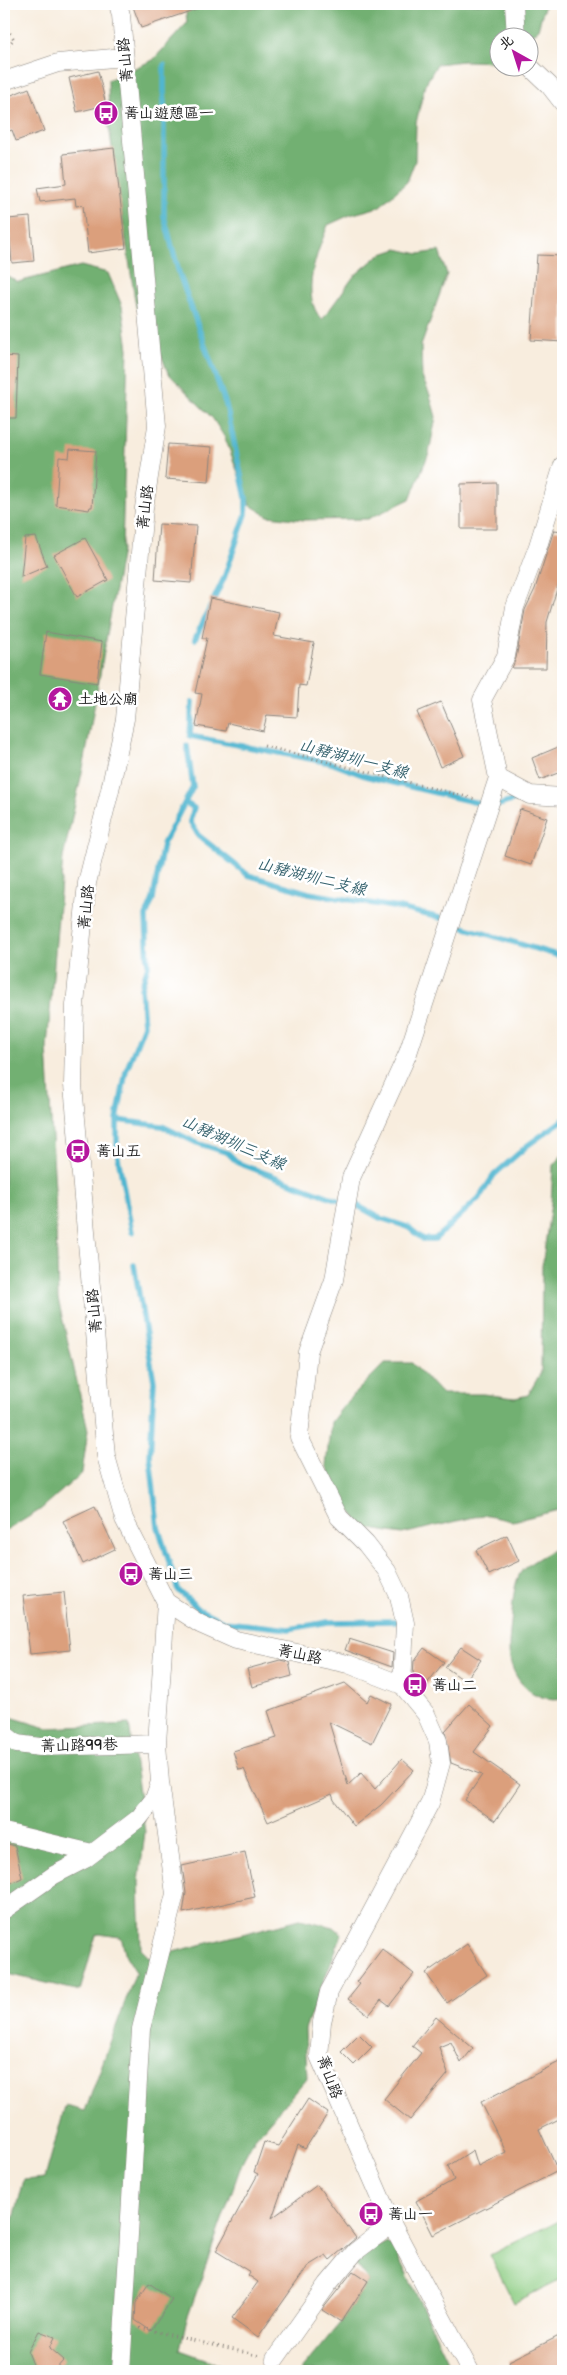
<svg xmlns="http://www.w3.org/2000/svg" width="567" height="2375" font-family="'Balsamiq Sans','LXGW WenKai TC',sans-serif">
  <style>
    .green { fill: #8ecd84; stroke: #557450 }
    .forest { fill: #72b072; stroke: #476647 }
    .lines { fill: none; stroke-linecap: round; stroke-linejoin: round }
    .stream { stroke: #51b6d0; stroke-width: 5.5 }
    .building { fill: #db9f7b }
    .minor-casing { stroke: #8a847d; stroke-width: 19 }
    .path { stroke: #8a847d; stroke-width: 3; stroke-dasharray: 1 4; stroke-linecap: butt }
    .minor { stroke: #fff; stroke-width: 18 }
    .labels { text-anchor: middle; stroke-width: 5; stroke-linejoin: round; paint-order: stroke }
    .street-label { font-size: 15px; fill: #1c1c1c; stroke: #fff }
    .poi-label { font-size: 15px; fill: #1c1c1c; stroke: #fff; text-anchor: start }
    .water-label { font-size: 16px; font-style: italic; fill: #34616d; stroke: #fff }
  </style>
  <rect width="100%" height="100%" fill="#fff"/>
  <filter id="ink" filterUnits="userSpaceOnUse"><feTurbulence type="fractalNoise" baseFrequency=".02" numOctaves="2"/><feDisplacementMap in="SourceGraphic" scale="10" xChannelSelector="R" yChannelSelector="G"/><feConvolveMatrix kernelMatrix="1 2 1 2 8 2 1 2 1" color-interpolation-filters="sRGB"/></filter>
  <filter id="wash" filterUnits="userSpaceOnUse"><feTurbulence type="fractalNoise" baseFrequency=".0096" numOctaves="4" result="noise"/><feDisplacementMap in="SourceGraphic" scale="20" xChannelSelector="R" yChannelSelector="G"/><feGaussianBlur stdDeviation="1.12" result="paint"/><feColorMatrix in="noise" values="0 0 0 0 0 0 0 0 0 0 0 0 0 0 0 0 0 1.4 0 .05"/><feComposite in="paint" operator="in"/></filter>
  <g filter="url(#wash)">
    <rect width="100%" height="100%" fill="#f8edde"/>
    <path class="green" d="M563,2218V2278L514,2303L490,2255Z"/>
    <path class="forest" d="M185,4H545L538,29L529,37L500,38L499,62L463,61L437,64L425,85L416,123L415,161L407,182L379,207L350,215L328,225C317,254 299,294 322,320L354,276L379,255L397,249L419,254L439,251L447,274L421,346L422,377L430,395L436,417L429,453L410,499L368,519L304,520L268,516L250,505L225,438L213,419L168,373L159,349L136,307L109,127L108,80L153,60L187,23Z
      M81,266L108,273L122,306L128,349L122,550L85,759L63,858L47,1047L55,1190L58,1299L88,1430L82,1473L40,1510L4,1532V274L18,282Z
      M563,1154V1509L513,1521L483,1515L402,1534L364,1528L340,1497L326,1465L331,1422L349,1399L385,1363H412L442,1394H483L515,1398L528,1395L541,1372L542,1266L551,1203L553,1165Z
      M563,1545V1698C533,1704 509,1679 509,1648C509,1637 511,1625 512,1613C513,1601 514,1582 521,1572C527,1563 553,1550 563,1545Z
      M4,1715L47,1728L129,1724L145,1832L139,1882L141,1949L150,1958L300,1919L334,1927L342,1934L305,2029L307,2078L255,2138L243,2160L186,2322L180,2350L239,2371H4V2241L9,2238L24,2180L45,2178L65,2106L85,2111L136,1972L126,1956L122,1940L119,1937L100,1934L96,1935L80,1991L4,1973Z
      M387,2242L394,2248L453,2371H300L341,2322L368,2281L354,2263L368,2252Z"/>
    <g class="lines">
      <path class="stream" d="M164,65V216L179,273L226,405L246,498V514L224,578L195,639
        M192,702L190,736L331,763L365,776L482,804
        M186,803L194,808L190,821L198,835L248,875L309,893L399,908L440,918
        M493,807L515,800L528,801
        M453,924L563,957
        M117,1120L162,1126L197,1143L228,1153L238,1163L338,1200
        M351,1202L380,1218L408,1227L423,1239H435L479,1198L494,1175L528,1145L563,1120
        M132,1232L117,1152V1120L126,1071L144,1025L141,988L148,966L146,916L153,899L163,844L193,787L187,746
        M134,1265L154,1381L150,1457L158,1527L178,1590L200,1610L225,1622L289,1629L328,1622L398,1621"/>
    </g>
    <g id="blocks">
      <path class="building" d="M132,4H205V6L141,28Z
        M98,71L106,105L77,112L69,78Z
        M29,88L44,131L16,141L12,130L4,133V98Z
        M114,148L126,248L88,253L83,205L76,206L75,198L40,202L37,188L66,184L63,154Z
        M30,217L34,261L12,263L8,219Z
        M537,255L563,256V342L531,340Z
        M4,356L18,357L16,418H4Z
        M168,444L212,447L209,482L165,479Z
        M70,449L96,451L92,507H90L89,510L56,505L59,457L69,458Z
        M497,483V529H461V484Z
        M159,524L196,526L191,583L155,580Z
        M554,530L563,531V583L559,582L547,622L546,668H512L516,658L525,610L535,589Z
        M36,537L47,566L21,577L25,538Z
        M85,538L108,580L77,597L54,555Z
        M210,598L279,612L274,636L314,643L306,686L299,685L297,717L267,715L263,731L228,723L226,731L196,726L202,694L195,693L207,638H202Z
        M46,632L102,642L97,683L40,674Z
        M441,702L464,756L440,767L417,712Z
        M563,745V771L540,780L532,758Z
        M520,809L547,818L531,865L505,856Z
        M95,1506L115,1549L83,1564L63,1521Z
        M507,1535L519,1561L489,1575L476,1550Z
        M64,1592L70,1650L30,1654L23,1596Z
        M349,1639L393,1653L392,1667L345,1650Z
        M461,1647L481,1660L465,1681L445,1667Z
        M424,1648L444,1662L425,1686L413,1675L414,1661Z
        M280,1660L289,1662L292,1676L252,1687L247,1669Z
        M345,1683L367,1702L371,1694L391,1704L372,1743L329,1722L348,1785L361,1773L375,1789L402,1759L414,1770L381,1805L354,1826L334,1800L332,1794L268,1822L244,1769L239,1770L233,1751L277,1738L268,1711Z
        M469,1704L493,1726L474,1752L520,1784L495,1821L465,1800L482,1775L451,1763L445,1731Z
        M4,1843L15,1846L22,1878L4,1886Z
        M245,1852L255,1897L183,1913L186,1893L182,1866Z
        M467,1944L487,1975L447,2003L426,1973Z
        M382,1949L414,1974L389,2006L381,2000L369,2015L348,1999L360,1984L357,1982Z
        M436,2017L473,2048L461,2063L451,2042L439,2047L448,2074L410,2120L384,2099L421,2053L412,2046Z
        M359,2034L372,2047L354,2065L341,2052Z
        M563,2060V2117L539,2129L558,2171L433,2235L416,2201L454,2180L448,2166L473,2150L478,2166L506,2152L481,2102Z
        M308,2099L328,2113L305,2149L298,2145L272,2218L317,2185L356,2238L330,2260L326,2255L308,2266L258,2337L232,2318L258,2282L248,2275L250,2272L216,2251L258,2174L254,2172L264,2142L278,2146Z
        M353,2271L368,2281L341,2322L322,2310Z
        M149,2283L172,2299L151,2331L135,2320L136,2303Z
        M39,2331L55,2337L50,2348L64,2360L54,2371L34,2367L28,2352Z
        M563,2334V2371H513L509,2361Z"/>
    </g>
  </g>
  <g filter="url(#ink)">
    <use href="#blocks" fill-opacity="0" stroke="#8a847d" stroke-width="1"/>
    <g class="lines">
      <defs>
        <path id="minor" d="M118,4L121,15L157,426L144,508L125,719L110,790L87,883L75,1005L73,1085L106,1456L124,1519L166,1602L200,1624L236,1640L348,1664L402,1685L426,1714L438,1741L441,1763L430,1803L329,1992L322,2022L319,2056L392,2224L470,2371
          M514,4L516,38
          M530,67L549,85L563,103
          M4,81L58,63L124,57
          M498,778L530,795L563,797
          M402,1685L405,1623L399,1596L387,1571L366,1544L339,1517L299,1437L308,1352L334,1280L351,1178L408,1053L498,778L482,700L506,656L515,607L538,546L563,465
          M4,1734L17,1744L40,1747L157,1744
          M4,1832L92,1853
          M4,1910L54,1875L85,1859L139,1818L154,1799L160,1782L157,1744L166,1602
          M275,2359L328,2284L355,2252L392,2224
          M121,2371L141,2029L175,1894L160,1782"/>
      </defs>
      <use href="#minor" class="minor-casing"/>
      <path class="path" d="M4,25L14,39L4,50
        M264,746L475,799
        M140,2328L260,2356"/>
      <use href="#minor" class="minor"/>
    </g>
  </g>
  <defs>
    <symbol id="bus-disc" viewBox="-11 -11 22 22"><circle r="9.5" fill="#b5179e" stroke="#fff"/><path d="M-5-6H5V4H4V6H2V4H-2V6H-4V4H-5ZM-3.5-4V0h7V-4ZM-3.5 1.2v1.5H-2V1.2ZM2 1.2v1.5H3.5V1.2Z" fill="#fff"/></symbol>
    <symbol id="temple-disc" viewBox="-11 -11 22 22"><circle r="9.5" fill="#b5179e" stroke="#fff"/><path d="M0-6L5-2H3V0L6.5 2.5H4V6H1.5V3h-3V6H-4V2.5H-6.5L-3 0V-2H-5Z" fill="#fff"/></symbol>
  </defs>
  <g fill-rule="evenodd">
    <use href="#bus-disc" x="92" y="99" width="28" height="28"/>
    <use href="#temple-disc" x="46" y="685" width="28" height="28"/>
    <use href="#bus-disc" x="64" y="1137" width="28" height="28"/>
    <use href="#bus-disc" x="117" y="1560" width="28" height="28"/>
    <use href="#bus-disc" x="401" y="1671" width="28" height="28"/>
    <use href="#bus-disc" x="357" y="2200" width="28" height="28"/>
  </g>
  <g class="labels">
    <g class="street-label">
      <text transform="translate(125 60) rotate(-95)" y="5">菁山路</text>
      <text transform="translate(145 507) rotate(-83)" y="5">菁山路</text>
      <text transform="translate(86 907) rotate(-84)" y="5">菁山路</text>
      <text transform="translate(94 1311) rotate(-95)" y="5">菁山路</text>
      <text transform="translate(300 1654) rotate(12)" y="5">菁山路</text>
      <text transform="translate(79 1745) rotate(-1)" y="5">菁山路99巷</text>
      <text transform="translate(330 2077) rotate(70)" y="5">菁山路</text>
    </g>
    <g class="poi-label">
      <text x="124" y="118">菁山遊憩區一</text>
      <text x="78" y="704">土地公廟</text>
      <text x="96" y="1156">菁山五</text>
      <text x="148" y="1579">菁山三</text>
      <text x="432" y="1690">菁山二</text>
      <text x="388" y="2219">菁山一</text>
    </g>
    <g class="water-label">
      <text transform="translate(354 758) rotate(15)" y="6">山豬湖圳一支線</text>
      <text transform="translate(312 876) rotate(14)" y="6">山豬湖圳二支線</text>
      <text transform="translate(234 1142) rotate(24)" y="6">山豬湖圳三支線</text>
    </g>
  </g>
  <rect width="567" height="2375" fill="none" stroke="#fff" stroke-width="20"/>
  <g transform="translate(514 52) rotate(321)"><circle r="24" fill="#ffffff" stroke="#a4a4a4"/>
  <path d="M0-4L9 19L0 12L-9 19Z" fill="#b5179e"/>
  <text y="-8" font-size="14" font-weight="bold" text-anchor="middle" fill="#1c1c1c">北</text>
  </g>
</svg>
